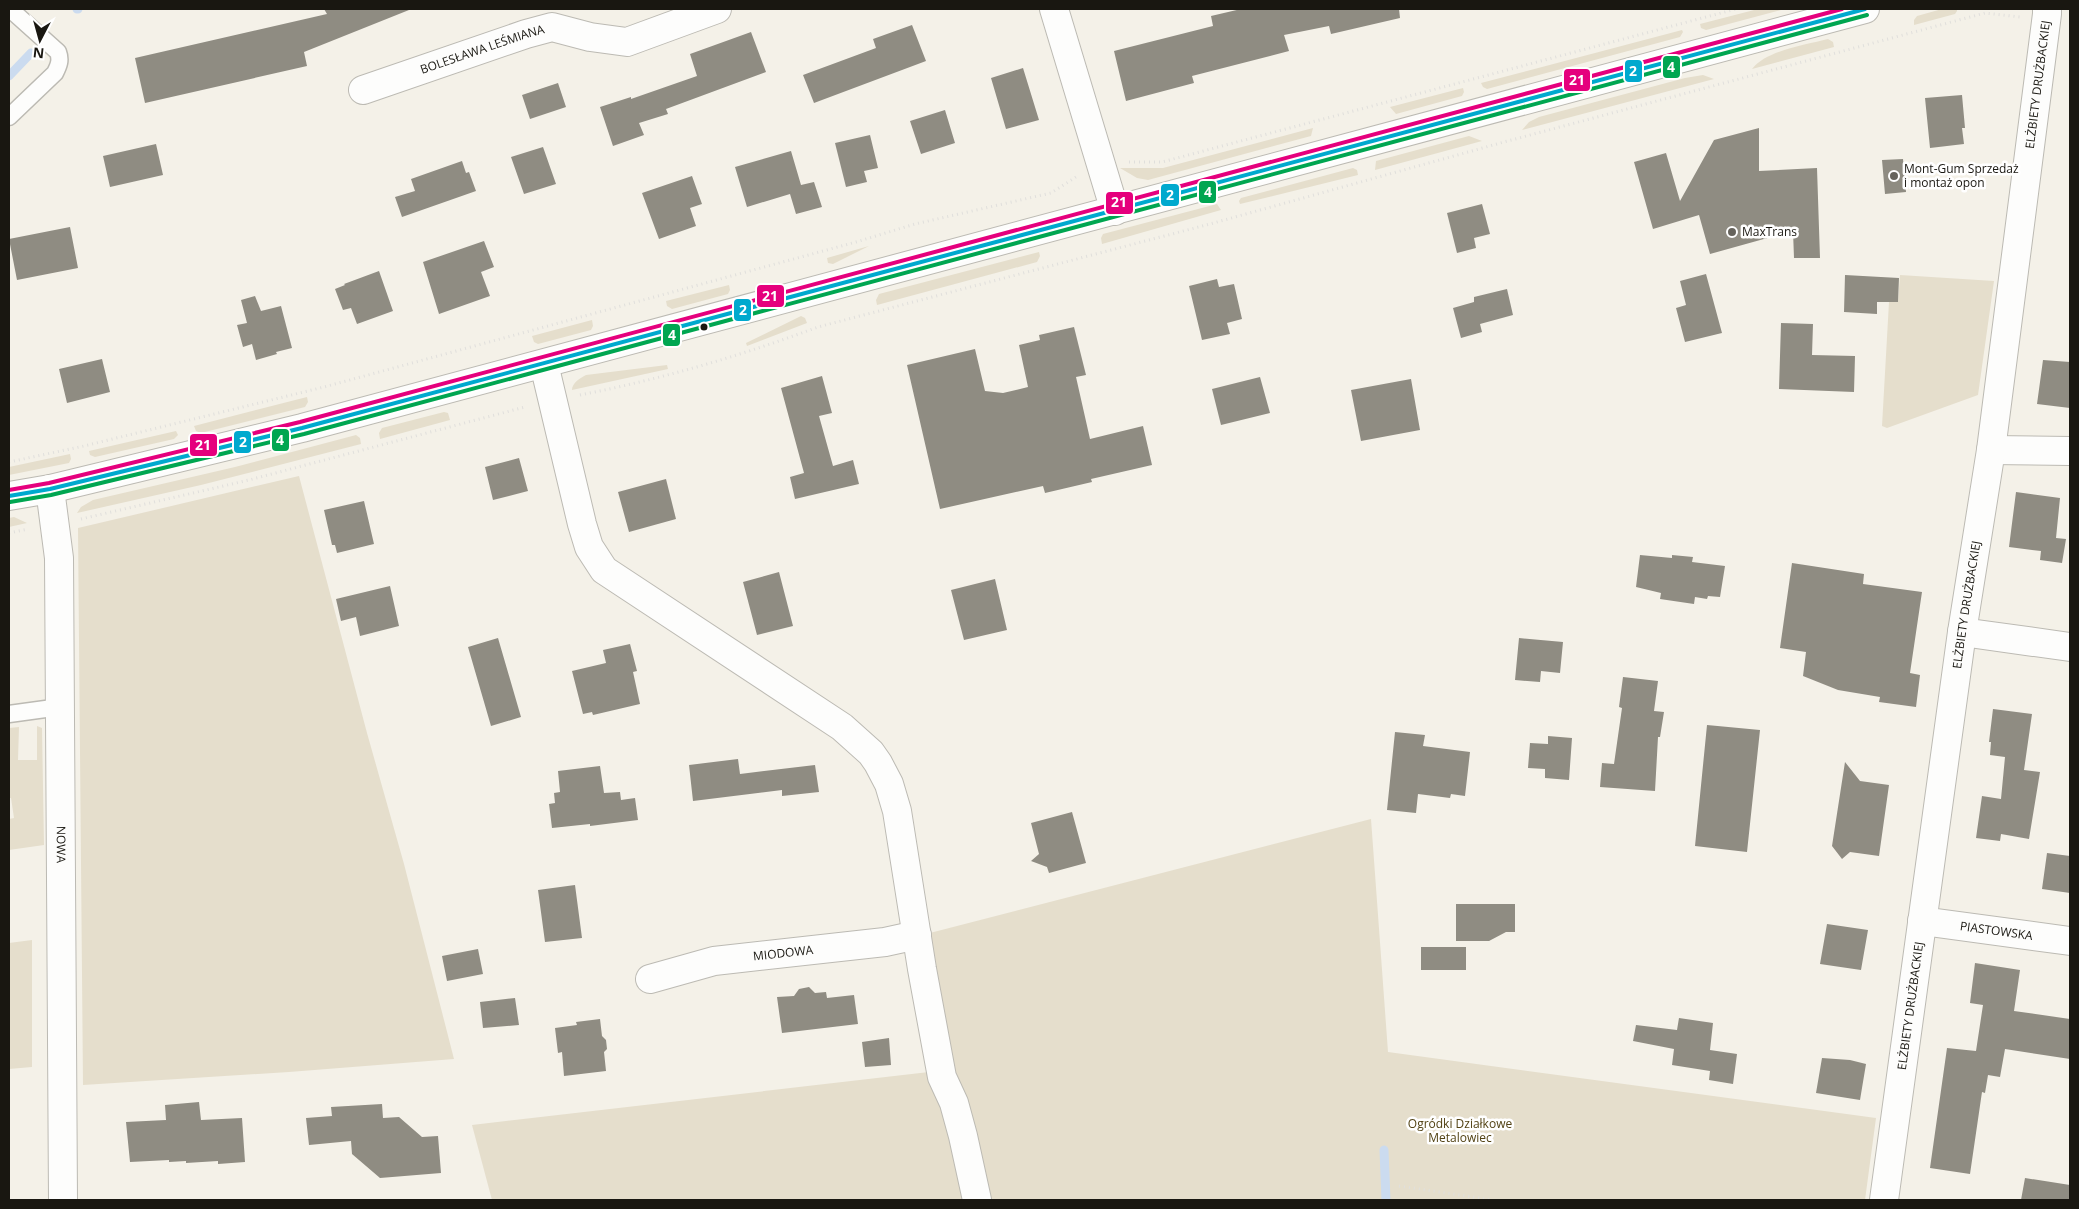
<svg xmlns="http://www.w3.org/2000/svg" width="2079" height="1209" font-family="'Open Sans',sans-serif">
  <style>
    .green { fill: #e5decc }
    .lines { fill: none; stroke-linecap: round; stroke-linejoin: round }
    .stream { stroke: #cbdbef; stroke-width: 9 }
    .building { fill: #8f8c82 }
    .lane-casing { stroke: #bcbab3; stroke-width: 19 }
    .street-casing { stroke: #bcbab3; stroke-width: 30 }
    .secondary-casing { stroke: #bcbab3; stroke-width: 30 }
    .path { stroke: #e0dfdc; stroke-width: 3; stroke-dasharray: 1 4; stroke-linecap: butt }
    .lane { stroke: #fdfdfc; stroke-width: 16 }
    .street { stroke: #fdfdfc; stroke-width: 28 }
    .secondary { stroke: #fdfdfc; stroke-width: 28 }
    .bus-1-casing { stroke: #fff; stroke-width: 8 }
    .bus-2-casing { stroke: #fff; stroke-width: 8 }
    .bus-3-casing { stroke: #fff; stroke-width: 8 }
    .bus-1 { stroke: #00a9ce; stroke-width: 4 }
    .bus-2 { stroke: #00a651; stroke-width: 4 }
    .bus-3 { stroke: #e5007d; stroke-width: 4 }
    .poi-dot { fill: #66635c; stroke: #fff; stroke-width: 2 }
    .bus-dot { fill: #191711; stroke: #fff; stroke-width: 2 }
    .labels { text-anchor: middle; stroke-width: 5; stroke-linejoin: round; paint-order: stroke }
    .street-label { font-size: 12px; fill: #191711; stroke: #fff }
    .poi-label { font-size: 12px; fill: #191711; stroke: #fff; text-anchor: start }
    .park-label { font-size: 12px; fill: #534315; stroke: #fff }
    .line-badge { stroke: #fff; stroke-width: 2 }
    .badge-label { font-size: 14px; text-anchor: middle; font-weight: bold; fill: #fff }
  </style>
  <rect width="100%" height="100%" fill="#f4f1e8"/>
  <path class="green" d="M1758,9H1785L1706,30L1701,28L1700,24Z
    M1942,9H1957V11L1955,14L1914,25V20L1917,16Z
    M1682,30L1683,32L1680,37L1487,89L1483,87L1481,83Z
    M1828,39L1833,42L1834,47L1752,69C1766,50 1806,45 1828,39Z
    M1703,75L1714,79L1522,130L1529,122L1539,117L1685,78Z
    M1463,88L1464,92L1462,96L1396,114L1390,107Z
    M1313,128L1311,136L1148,180L1137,178L1120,168H1163Z
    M1469,136L1482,141L1375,170L1376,161Z
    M1353,168L1357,170L1358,175L1240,204L1239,201L1241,198Z
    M1217,204L1221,210L1102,244L1101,238L1103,234Z
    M869,246L833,264L828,263L827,258Z
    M1039,252L1040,256L1037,262L877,305L876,300L879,294Z
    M1900,275L1994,281L1978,395L1887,428L1882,426L1889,302H1898Z
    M729,285L730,290L728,294L672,309L667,306L666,301Z
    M801,316L805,318L807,323L747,346L746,343Z
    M592,320L593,326L591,330L538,344L534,342L532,336Z
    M667,365L668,369L572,390C572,383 580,378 586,375Z
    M307,397L308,402L305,407L201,433L196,431L194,426Z
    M444,412L448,413L450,420L380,439L379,433L382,428Z
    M176,431L178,435L174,439L95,457L90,455L89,451Z
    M356,435L360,438L361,444L201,485L77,513L81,507L93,500L235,467Z
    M70,454L71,459L69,463L9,475V467Z
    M299,476L367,733L404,864L454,1059L289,1072L83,1085L78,528Z
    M14,517L27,523L9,527V518Z
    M37,726L42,728L44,845L9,850V819L14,818L11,798H9V728L19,727L18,760H37Z
    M1371,819L1388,1052L1876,1118L1865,1200H492L472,1125L929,1072L926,934Z
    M32,940V1067L9,1069V943Z"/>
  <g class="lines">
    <path class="stream" d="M77,9H78
      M9,76L31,53
      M1384,1150L1386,1200"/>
  </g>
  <path class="building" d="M324,9L409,10L304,52L307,66L145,103L135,58L327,14Z
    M1241,9H1399L1400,18L1331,34L1329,26L1284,35L1289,51L1192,76L1194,83L1126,101L1114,51L1213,26L1211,16Z
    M912,25L926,61L814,103L803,75L876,48L873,39Z
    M751,32L766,72L666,109L668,114L639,123L644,135L613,146L600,107L631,97V99L697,76L690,54Z
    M1023,68L1039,120L1006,129L991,78Z
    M558,83L566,107L530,119L522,95Z
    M1962,95L1965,128H1962L1964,144L1930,148L1925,98Z
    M945,110L955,143L921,154L910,121Z
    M1759,128V171L1817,168L1820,258H1794L1793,231L1710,254L1699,215L1653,229L1634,162L1666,153L1680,201L1714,140Z
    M870,135L878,168L864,171L867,182L846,187L835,143Z
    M156,144L163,175L110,187L103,156Z
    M543,147L556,184L524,194L511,157Z
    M791,151L801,185L814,182L822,207L796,214L790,194L747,207L735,167Z
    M1903,159L1906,192L1885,194L1882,160Z
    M462,161L466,173L469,172L476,191L402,217L395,197L415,191L411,179Z
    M692,176L702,204L690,208L696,226L659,239L642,193Z
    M1482,204L1490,234L1474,238L1476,248L1457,253L1447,213Z
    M70,227L78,268L17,280L9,239Z
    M484,241L494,267L481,272L490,296L439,314L423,262Z
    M379,271L393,311L357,324L351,308L343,310L335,289L345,285L344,284Z
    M1706,274L1722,333L1685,342L1676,308L1686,305L1680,281Z
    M1845,275L1899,278L1898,302H1877V314L1844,312Z
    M1217,279L1219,287L1234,284L1242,319L1227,323L1230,334L1202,340L1189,286Z
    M1507,289L1513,315L1480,324L1482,332L1461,338L1453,308L1474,302V297Z
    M255,296L261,311L281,306L292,348L276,352L277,354L256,360L252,344L243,347L237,325L247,323L241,300Z
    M1781,323L1813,324L1812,355L1855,356L1854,392L1779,389Z
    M1074,327L1086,375L1076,377L1090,439L1143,426L1152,465L1091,479L1092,482L1045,493L1043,486L940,509L907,365L975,349L985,391L1003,393L1028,387L1019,345L1040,340L1039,335Z
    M102,359L110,392L67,403L59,369Z
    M2043,360L2070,362V408L2037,404Z
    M822,376L832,413L819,416L833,466L853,460L859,484L795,499L790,477L804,473L781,388Z
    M1260,377L1270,413L1221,425L1212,389Z
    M1411,379L1420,430L1361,441L1351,390Z
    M519,458L528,491L493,500L485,467Z
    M666,479L676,519L629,532L618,492Z
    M2016,492L2060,498L2056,538L2066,539L2062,563L2040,560L2041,551L2009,547Z
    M364,501L374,544L337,553L335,545H332L324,510Z
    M1640,555L1672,558V555L1693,557L1692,562L1725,566L1720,597L1708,596L1707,599L1695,597L1694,604L1660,599L1661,593L1636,587Z
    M1792,563L1864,574L1863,584L1922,592L1910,673L1920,675L1916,707L1879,702L1880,697L1838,690L1803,676L1806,652L1780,648Z
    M779,572L793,626L757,635L743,582Z
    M995,579L1007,630L964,640L951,590Z
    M390,586L399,626L360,636L356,617L341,621L336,599Z
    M498,638L521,717L491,726L468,647Z
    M1519,638L1563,642L1560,673L1541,671L1540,682L1515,680Z
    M630,644L637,671L633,672L640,704L593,715L592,712L583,714L572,671L606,663L603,650Z
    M1623,677L1658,681L1654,711L1664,712L1660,737H1658L1655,791L1600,787L1602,763L1614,764L1622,708L1619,707Z
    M1993,709L2032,714L2024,770L2040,772L2029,839L2001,834L2000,841L1976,838L1982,796L2001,799L2005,757L1990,755L1991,742H1989Z
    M1707,725L1760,730L1747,852L1695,846Z
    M1395,732L1425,735L1423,746L1470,752L1465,796L1451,794L1450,798L1418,794L1416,813L1387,810Z
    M1548,736L1572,738L1569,780L1545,778V769L1528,768L1530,743L1548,744Z
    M738,759L740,774L815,765L819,792L782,796V790L693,801L689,765Z
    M1845,762L1860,781L1889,785L1879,856L1850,852L1842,859L1832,846Z
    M600,766L604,793L620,792L621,800L635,798L638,820L590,826V824L552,828L549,804L555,803L554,793L560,792L558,771Z
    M1072,812L1086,863L1049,873L1047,867L1031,861L1039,854L1031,823Z
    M2047,853L2070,856V893L2042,889Z
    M575,885L582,938L545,942L538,890Z
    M1456,904H1515V932H1506L1489,941H1456Z
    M1827,924L1868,930L1861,970L1820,964Z
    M1421,947H1466V970H1421Z
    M478,949L483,974L447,981L442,956Z
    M1975,963L2020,970L2014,1011L2070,1019V1059L2005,1049L2000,1077L1988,1075L1985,1093L1982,1092L1970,1174L1930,1168L1947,1048L1976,1051L1983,1005L1970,1003Z
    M809,987L815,993L826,992L827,998L854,995L858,1024L782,1033L777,997L794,996L799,989Z
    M515,998L519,1025L483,1028L480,1002Z
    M1679,1018L1713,1023L1710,1050L1737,1054L1733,1084L1709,1080L1710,1071L1672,1065L1674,1049L1633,1041L1636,1025L1677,1030Z
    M600,1019L602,1036L606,1040L607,1049L604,1052L606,1071L564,1076L562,1052L558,1053L555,1028L577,1025L576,1022Z
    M889,1038L891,1065L865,1067L862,1042Z
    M1822,1058L1850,1060L1866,1064L1860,1100L1816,1093Z
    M199,1102L201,1120L242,1118L245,1162L218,1164V1161L186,1163V1161L169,1162V1160L130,1162L126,1122L166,1120L165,1105Z
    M382,1104L383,1118L399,1117L422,1137L438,1136L441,1173L380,1178L352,1154L351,1141L309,1145L306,1118L332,1116L331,1107Z
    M2025,1178L2070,1185V1200H2021Z"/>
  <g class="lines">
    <defs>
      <path id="lane" d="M9,117L55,73C59,65 61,60 58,52L10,9
        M9,714L60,707"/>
      <g id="street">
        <path d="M1054,9L1115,211"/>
        <path id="s1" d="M363,90L526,34L552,27L590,37L627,42L717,9"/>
        <path d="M544,364L582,524L589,547L604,570L842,727L871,753L878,763L889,784L897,811L922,969L942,1077L954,1103L963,1136L977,1200"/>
        <path d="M1991,450L2070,451"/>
        <path id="s2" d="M50,489L59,558L63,1200"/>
        <path d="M1962,632L2070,647"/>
        <path id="s3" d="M1922,921L2070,941"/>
        <path id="s4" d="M650,979L714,961L885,942L917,935"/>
        <path id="s5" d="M1884,1200L1962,632L1991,450L2047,14V9"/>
      </g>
      <path id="secondary" d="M9,496L50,489L302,428L1865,9"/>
    </defs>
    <use href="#lane" class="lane-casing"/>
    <use href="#street" class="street-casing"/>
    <use href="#secondary" class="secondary-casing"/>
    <path class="path" d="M1129,162H1162L1736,9
      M580,395C662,379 740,356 818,327L1210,224L1504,142L1985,13L2020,17
      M9,462L84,446L324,387L856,242L915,224L1051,193L1076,177
      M81,519L249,480L525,407
      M9,533L28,529
      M1399,1186L1493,1200"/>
    <use href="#lane" class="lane"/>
    <use href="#street" class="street"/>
    <use href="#secondary" class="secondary"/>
    <defs>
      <path id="bus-1" d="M9,496L50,489L302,428L1865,9"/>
      <path id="bus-2" d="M10,502L51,495L304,434L1867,15"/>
      <path id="bus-3" d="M9,490L49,483L300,422L1842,9"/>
    </defs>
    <use href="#bus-1" class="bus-1-casing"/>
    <use href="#bus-2" class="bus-2-casing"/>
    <use href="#bus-3" class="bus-3-casing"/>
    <use href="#bus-1" class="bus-1"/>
    <use href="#bus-2" class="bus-2"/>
    <use href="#bus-3" class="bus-3"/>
  </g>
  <g class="poi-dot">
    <circle cx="1894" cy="176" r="5"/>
    <circle cx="1732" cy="232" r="5"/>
  </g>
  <circle class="bus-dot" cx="704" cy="327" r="4.5"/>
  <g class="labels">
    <g class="street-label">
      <text dy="4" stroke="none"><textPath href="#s1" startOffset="126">BOLESŁAWA LEŚMIANA</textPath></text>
      <text dy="4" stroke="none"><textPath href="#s5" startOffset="1126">ELŻBIETY DRUŻBACKIEJ</textPath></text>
      <text dy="4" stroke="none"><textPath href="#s5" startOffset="601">ELŻBIETY DRUŻBACKIEJ</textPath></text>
      <text dy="4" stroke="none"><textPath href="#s2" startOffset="356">NOWA</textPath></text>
      <text dy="4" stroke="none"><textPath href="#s3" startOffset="75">PIASTOWSKA</textPath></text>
      <text dy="4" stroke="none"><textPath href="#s4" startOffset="136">MIODOWA</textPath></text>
      <text dy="4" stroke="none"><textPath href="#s5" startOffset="196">ELŻBIETY DRUŻBACKIEJ</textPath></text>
    </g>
    <g class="poi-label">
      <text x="1904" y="173">Mont-Gum Sprzedaż<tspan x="1904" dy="14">i montaż opon</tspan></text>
      <text x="1742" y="236">MaxTrans</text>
    </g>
    <g class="park-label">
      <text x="1460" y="1128">Ogródki Działkowe<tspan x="1460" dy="14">Metalowiec</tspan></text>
    </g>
  </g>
  <g class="line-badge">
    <rect x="1662" y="55" width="19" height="24" rx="5" fill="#00a651"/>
    <rect x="1624" y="59" width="19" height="24" rx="5" fill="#00a9ce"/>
    <rect x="1563" y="68" width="28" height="24" rx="5" fill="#e5007d"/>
    <rect x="1198" y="180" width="19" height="24" rx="5" fill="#00a651"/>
    <rect x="1160" y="183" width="20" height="24" rx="5" fill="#00a9ce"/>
    <rect x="1105" y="191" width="29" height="24" rx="5" fill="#e5007d"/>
    <rect x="756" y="284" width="29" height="24" rx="5" fill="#e5007d"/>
    <rect x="733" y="298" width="19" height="24" rx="5" fill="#00a9ce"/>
    <rect x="662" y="323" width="19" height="24" rx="5" fill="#00a651"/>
    <rect x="271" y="428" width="19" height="24" rx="5" fill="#00a651"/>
    <rect x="233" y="430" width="19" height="24" rx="5" fill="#00a9ce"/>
    <rect x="189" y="433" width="29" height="24" rx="5" fill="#e5007d"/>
  </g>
  <g class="badge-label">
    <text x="1671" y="72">4</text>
    <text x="1633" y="76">2</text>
    <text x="1577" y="85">21</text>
    <text x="1208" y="197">4</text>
    <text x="1170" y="200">2</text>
    <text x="1119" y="207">21</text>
    <text x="770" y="301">21</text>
    <text x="743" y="315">2</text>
    <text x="672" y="340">4</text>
    <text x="280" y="445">4</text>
    <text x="243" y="447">2</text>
    <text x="203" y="450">21</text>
  </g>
  <rect width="2079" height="1209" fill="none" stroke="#191711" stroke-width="20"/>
  <g transform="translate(40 40) rotate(186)" stroke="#ffffff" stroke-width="4" paint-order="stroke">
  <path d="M0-4L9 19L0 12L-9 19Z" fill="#191711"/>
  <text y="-8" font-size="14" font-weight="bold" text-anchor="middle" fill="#191711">N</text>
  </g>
</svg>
